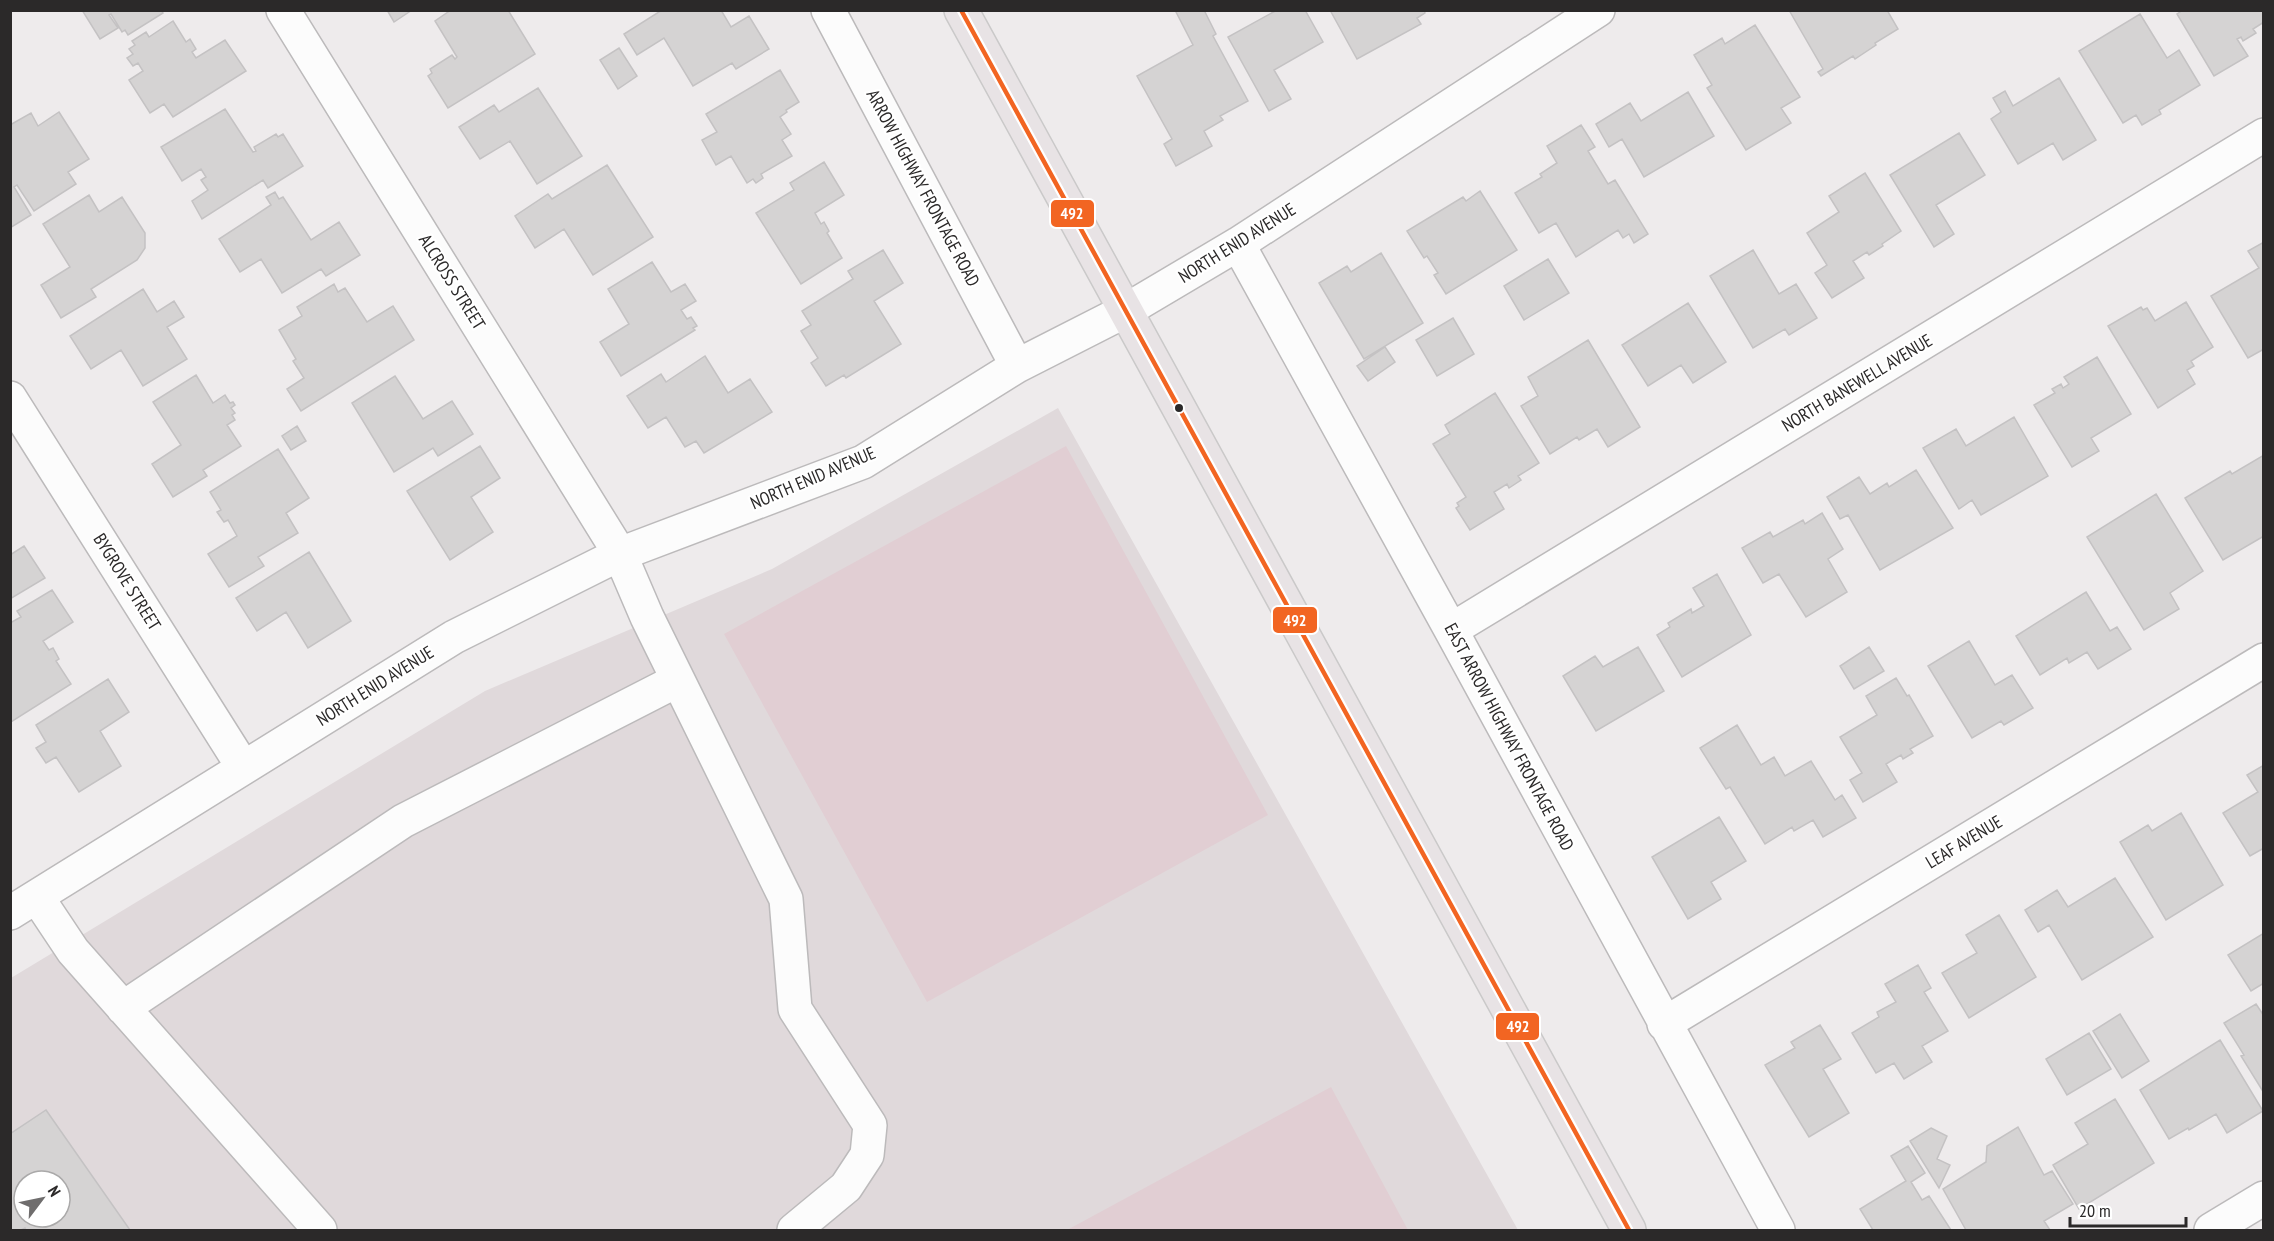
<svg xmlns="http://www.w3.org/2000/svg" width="2274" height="1241" font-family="'PT Sans Narrow',sans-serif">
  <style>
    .built { fill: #e0d9db; fill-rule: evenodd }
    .green { fill: #e1ced3 }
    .building { fill: #d5d3d3; stroke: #c4c2c3; stroke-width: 1.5; fill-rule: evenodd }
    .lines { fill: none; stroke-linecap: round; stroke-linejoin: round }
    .minor-casing { stroke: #bcbabb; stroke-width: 36 }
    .major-casing { stroke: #cac9c9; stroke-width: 36 }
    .minor { stroke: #fcfcfc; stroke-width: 33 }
    .major { stroke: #e8e3e5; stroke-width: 33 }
    .bus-1-casing { stroke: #fff; stroke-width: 9 }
    .bus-1 { stroke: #f26522; stroke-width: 4.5 }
    .bus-dot { fill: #2b2929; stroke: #fff; stroke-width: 2 }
    .labels { text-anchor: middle; stroke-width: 4.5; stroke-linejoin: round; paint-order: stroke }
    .street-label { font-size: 18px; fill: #2b2929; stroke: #fff }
    .line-badge { stroke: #fff; stroke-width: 2 }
    .badge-label { font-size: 16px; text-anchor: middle; font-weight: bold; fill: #fff }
  </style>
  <rect width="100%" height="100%" fill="#eeebec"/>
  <path class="built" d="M1058,408L1518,1230H11V978L485,691L772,569ZM24,1181H60V1217H24Z"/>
  <path class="green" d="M1066,446L1268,815L927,1002L724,634Z
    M1331,1087L1408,1230H1067Z"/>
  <path class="building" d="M82,10H161L163,13L128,35L125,30L122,32L111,14L109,15L118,28L100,39Z
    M387,10H412L394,22Z
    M451,10H508L535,54L448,108L428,76L432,73L430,69L452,55L455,59L457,57L435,21Z
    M662,10H721L731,27L749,16L769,49L736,69L732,63L693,86L664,38L637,55L624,34Z
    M1175,10H1204L1216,34L1213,36L1248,101L1220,116L1223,120L1204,131L1212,146L1176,166L1164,144L1172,139L1137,76L1193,45Z
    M1277,10H1305L1323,42L1274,70L1291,99L1269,111L1228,37Z
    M1330,10H1424L1425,13L1417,18L1421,24L1357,59Z
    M1789,10H1887L1898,29L1875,43L1876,45L1855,59L1853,56L1821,76L1818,72L1823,69Z
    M2178,10H2264V22L2253,29L2256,33L2243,41L2241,37L2237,39L2248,56L2214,76L2177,14L2180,12Z
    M2140,14L2167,58L2179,50L2200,85L2159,110L2161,114L2142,125L2136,115L2123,123L2079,51Z
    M173,21L186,42L190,39L196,49L192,52L196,58L225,40L246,71L173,117L164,104L150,113L129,80L143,71L138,63L133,66L127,58L133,54L129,49L135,45L132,41L146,32L149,37Z
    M1755,25L1800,97L1781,108L1791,123L1746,150L1707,88L1712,85L1694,55L1722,38L1725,44Z
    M619,48L637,76L618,89L600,60Z
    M780,70L799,102L786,110L787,112L780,117L791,134L782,140L792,156L761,174L763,178L756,183L753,179L747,183L731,156L716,165L702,140L717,132L706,114Z
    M2059,78L2096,140L2063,160L2053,143L2018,164L1991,119L2001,112L1993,98L2005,91L2013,106Z
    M538,88L582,156L537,184L510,141L480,159L459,127L494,105L499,112Z
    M1688,92L1714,136L1644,177L1622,139L1609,147L1596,124L1630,103L1641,121Z
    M225,109L253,152L256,151L254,147L276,134L278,137L283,134L303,166L268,188L263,180L202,219L192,201L208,190L201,180L206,177L201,169L182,181L161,147Z
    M59,112L89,159L68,172L76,184L34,211L17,185L14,187L31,215L10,228V125L31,113L38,126Z
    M1581,125L1595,147L1588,151L1608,184L1615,180L1648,234L1634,243L1629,234L1623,238L1618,230L1576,257L1556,223L1539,233L1515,193L1542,177L1540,174L1557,163L1547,146Z
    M1959,133L1985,175L1936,205L1954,234L1934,247L1890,175Z
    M824,162L844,195L815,213L821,224L824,222L829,231L827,233L842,258L801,284L756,213L794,190L790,183Z
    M607,165L653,237L593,275L564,229L535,248L515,216L548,194L552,199Z
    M1865,173L1901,231L1882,244L1883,246L1869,255L1867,252L1853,261L1864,278L1832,298L1815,273L1827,265L1807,233L1839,212L1829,196Z
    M1480,191L1517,250L1446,294L1434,275L1438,273L1427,256L1424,258L1407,231L1463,197L1466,201Z
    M275,192L279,199L283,197L311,240L339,222L360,255L326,276L321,269L282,293L261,259L240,272L219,239L271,205L266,197Z
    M89,195L99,212L122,197L145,233V248L137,260L91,289L96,297L61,318L41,285L70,267L43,224Z
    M2264,242V349L2248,358L2211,296L2259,268L2248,251Z
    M883,250L903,283L874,301L901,344L846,378L844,375L826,386L811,363L818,358L801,331L811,325L802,311L853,279L848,271Z
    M1753,250L1779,294L1796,284L1817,318L1789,335L1785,329L1753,348L1710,276Z
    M1381,253L1423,323L1364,359L1319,283L1347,266L1351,272Z
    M1548,259L1569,293L1524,320L1504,286Z
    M652,262L671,292L685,284L696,301L681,310L687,319L691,317L697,326L693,328L695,330L621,376L600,342L629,324L608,289Z
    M334,284L338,292L345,288L367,322L393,306L414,340L301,411L287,389L304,378L293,361L296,359L279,330L302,316L297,307Z
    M143,289L157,312L174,301L184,317L167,327L187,359L143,386L121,350L91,369L70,336Z
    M2186,302L2213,347L2191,361L2194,366L2187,370L2195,384L2158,408L2108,326L2141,307L2143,310L2147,308L2155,321Z
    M1688,303L1726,362L1693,383L1681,365L1648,386L1622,345Z
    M1453,318L1474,354L1437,376L1416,340Z
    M1588,340L1640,427L1608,447L1597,429L1579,440L1577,437L1550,454L1521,406L1538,396L1528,377Z
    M1385,347L1395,362L1368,381L1357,366Z
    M705,356L728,393L750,379L772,412L704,453L696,441L685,447L666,417L648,428L627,396L661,374L666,382Z
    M2097,357L2131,414L2091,438L2099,451L2072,467L2034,405L2055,393L2052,389L2061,384L2063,388L2069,384L2064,377Z
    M196,375L213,403L225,395L230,403L233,402L235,405L231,408L235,413L232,415L235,420L227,425L241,446L203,470L207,476L173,497L152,464L181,445L153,402Z
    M395,376L423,419L452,401L473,434L438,456L433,448L394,472L352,403Z
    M1495,393L1539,463L1518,476L1521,480L1509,488L1507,484L1494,492L1504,509L1470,530L1456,508L1459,506L1457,503L1466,497L1433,444L1450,434L1445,425Z
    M2014,417L2048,476L1981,515L1972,500L1959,509L1923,448L1956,429L1966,446Z
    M297,426L306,441L291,450L282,436Z
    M480,446L500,478L471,497L493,532L450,560L407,491Z
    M278,449L309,498L286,513L298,533L258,557L264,566L229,587L208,554L237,536L228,520L224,522L217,512L221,510L210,492Z
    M2264,455V536L2223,560L2185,498L2230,471L2232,474Z
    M1916,470L1953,528L1880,570L1848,515L1840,519L1827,497L1859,477L1870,494L1887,483L1889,487Z
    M2156,494L2203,571L2170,593L2179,609L2144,630L2087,537Z
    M1822,513L1843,549L1828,559L1847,592L1806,617L1779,574L1763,583L1742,548L1770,532L1773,537L1803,520L1805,524Z
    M24,546L45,578L10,599V555Z
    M309,552L351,621L308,648L286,612L257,631L236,598Z
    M1717,574L1751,635L1682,677L1657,635L1670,627L1668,623L1691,609L1692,613L1704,606L1693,588Z
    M52,590L73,622L43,641L49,650L53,648L59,659L56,661L71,684L11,722L10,623L21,617L17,611Z
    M2086,592L2110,631L2117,627L2131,649L2098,669L2087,652L2069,663L2067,658L2040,675L2016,636Z
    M1969,641L1995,685L2012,675L2033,708L2004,725L2001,721L1972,738L1928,666Z
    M1638,647L1664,691L1596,731L1563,676L1595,656L1603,667Z
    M1869,647L1884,671L1854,689L1840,666Z
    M1896,678L1907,696L1909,695L1933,736L1910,749L1913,753L1903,759L1901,755L1886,764L1897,782L1863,802L1850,780L1862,773L1840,737L1877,715L1866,696Z
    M108,679L129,712L100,731L121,766L79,792L56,757L46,763L36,748L46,742L36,725Z
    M1737,725L1761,765L1774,757L1785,776L1811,761L1835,800L1842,795L1856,818L1823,837L1813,820L1794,831L1792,827L1765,844L1730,787L1726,789L1700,748Z
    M2264,765V848L2250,856L2223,813L2258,792L2247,775Z
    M2181,813L2223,885L2166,920L2120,842L2148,825L2152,831Z
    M1719,817L1746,861L1711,882L1721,899L1688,919L1652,857Z
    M2115,878L2153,937L2082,980L2049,925L2038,932L2025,910L2057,890L2068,907Z
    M1999,915L2036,977L1969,1018L1942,973L1977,953L1966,935Z
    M2264,933V983L2251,991L2228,955Z
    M1918,965L1931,988L1924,992L1948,1031L1922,1046L1932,1062L1904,1079L1894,1063L1876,1073L1852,1033L1879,1017L1877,1012L1896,1002L1885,984Z
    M2256,1004L2264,1016V1093L2241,1056L2244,1055L2224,1023Z
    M2120,1014L2149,1061L2122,1078L2093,1031Z
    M1820,1025L1841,1059L1823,1069L1849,1113L1809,1137L1765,1065L1795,1048L1791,1042Z
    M2089,1033L2111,1069L2067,1095L2046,1059Z
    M2220,1040L2263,1111L2227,1133L2216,1114L2189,1130L2188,1128L2169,1139L2140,1090Z
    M2115,1099L2154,1163L2079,1209L2053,1165L2088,1144L2075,1123Z
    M46,1110L130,1230H26L25,1228L21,1230H10V1134ZM24,1181H60V1217H24Z
    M2018,1127L2044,1175L2052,1171L2073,1204L2044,1221L2050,1230H1966L1943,1189L1986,1162L1987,1146Z
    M1931,1128L1947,1136L1937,1159L1950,1165L1939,1188L1910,1141Z
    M1908,1146L1925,1173L1911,1182L1922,1200L1929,1196L1951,1230H1873L1860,1209L1906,1181L1891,1156Z"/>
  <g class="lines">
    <defs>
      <path id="minor" d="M283,10L620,554L647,617L786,899L795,1009L870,1125L867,1155L846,1187L794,1230
        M828,10L1017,366
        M1238,244L1451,630L1778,1230
        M10,398L243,767
        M1451,630L2264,135
        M37,897L73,951L320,1230
        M10,913L454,637L620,554L863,462L1017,366L1125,311L1238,244L1598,10
        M123,1008L403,821L678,680
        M1664,1024L2264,660
        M2211,1230L2264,1198"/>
      <path id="major" d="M961,10L1629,1230"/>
    </defs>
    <use href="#minor" class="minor-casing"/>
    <use href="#major" class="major-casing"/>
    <use href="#minor" class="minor"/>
    <use href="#major" class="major"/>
    <defs>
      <path id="bus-1" d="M961,10L1629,1230"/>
    </defs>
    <use href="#bus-1" class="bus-1-casing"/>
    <use href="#bus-1" class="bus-1"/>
  </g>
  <circle class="bus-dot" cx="1179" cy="408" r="5"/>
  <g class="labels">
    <g class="street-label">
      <text transform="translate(923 188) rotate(62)" y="6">ARROW HIGHWAY FRONTAGE ROAD</text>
      <text transform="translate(1237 243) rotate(-32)" y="6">NORTH ENID AVENUE</text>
      <text transform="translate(452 282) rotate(58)" y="6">ALCROSS STREET</text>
      <text transform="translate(1857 383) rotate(-31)" y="6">NORTH BANEWELL AVENUE</text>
      <text transform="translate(813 478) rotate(-23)" y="6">NORTH ENID AVENUE</text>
      <text transform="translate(127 582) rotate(58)" y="6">BYGROVE STREET</text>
      <text transform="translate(375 686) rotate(-32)" y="6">NORTH ENID AVENUE</text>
      <text transform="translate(1509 737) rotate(62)" y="6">EAST ARROW HIGHWAY FRONTAGE ROAD</text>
      <text transform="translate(1964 842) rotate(-31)" y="6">LEAF AVENUE</text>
    </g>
  </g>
  <g class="line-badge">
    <rect x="1050" y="199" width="45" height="29" rx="6" fill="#f26522"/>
    <rect x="1272" y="606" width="46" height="28" rx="6" fill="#f26522"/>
    <rect x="1495" y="1012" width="45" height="29" rx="6" fill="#f26522"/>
  </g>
  <g class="badge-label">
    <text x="1072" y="219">492</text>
    <text x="1295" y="626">492</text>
    <text x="1518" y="1032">492</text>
  </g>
  <rect width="2274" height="1241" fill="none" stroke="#2b2929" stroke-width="24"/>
  <g transform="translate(42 1199) rotate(58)"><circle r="28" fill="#ffffff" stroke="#aaa9a9" stroke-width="1.5"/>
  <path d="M0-4.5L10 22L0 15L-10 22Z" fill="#6f6d6d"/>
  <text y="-9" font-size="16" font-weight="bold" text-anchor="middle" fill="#2b2929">N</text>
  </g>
  <path d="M2070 1217v9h116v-9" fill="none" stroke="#2b2929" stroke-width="3"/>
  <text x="2079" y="1217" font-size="18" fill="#2b2929" stroke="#ffffff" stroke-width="4.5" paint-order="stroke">20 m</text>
</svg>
